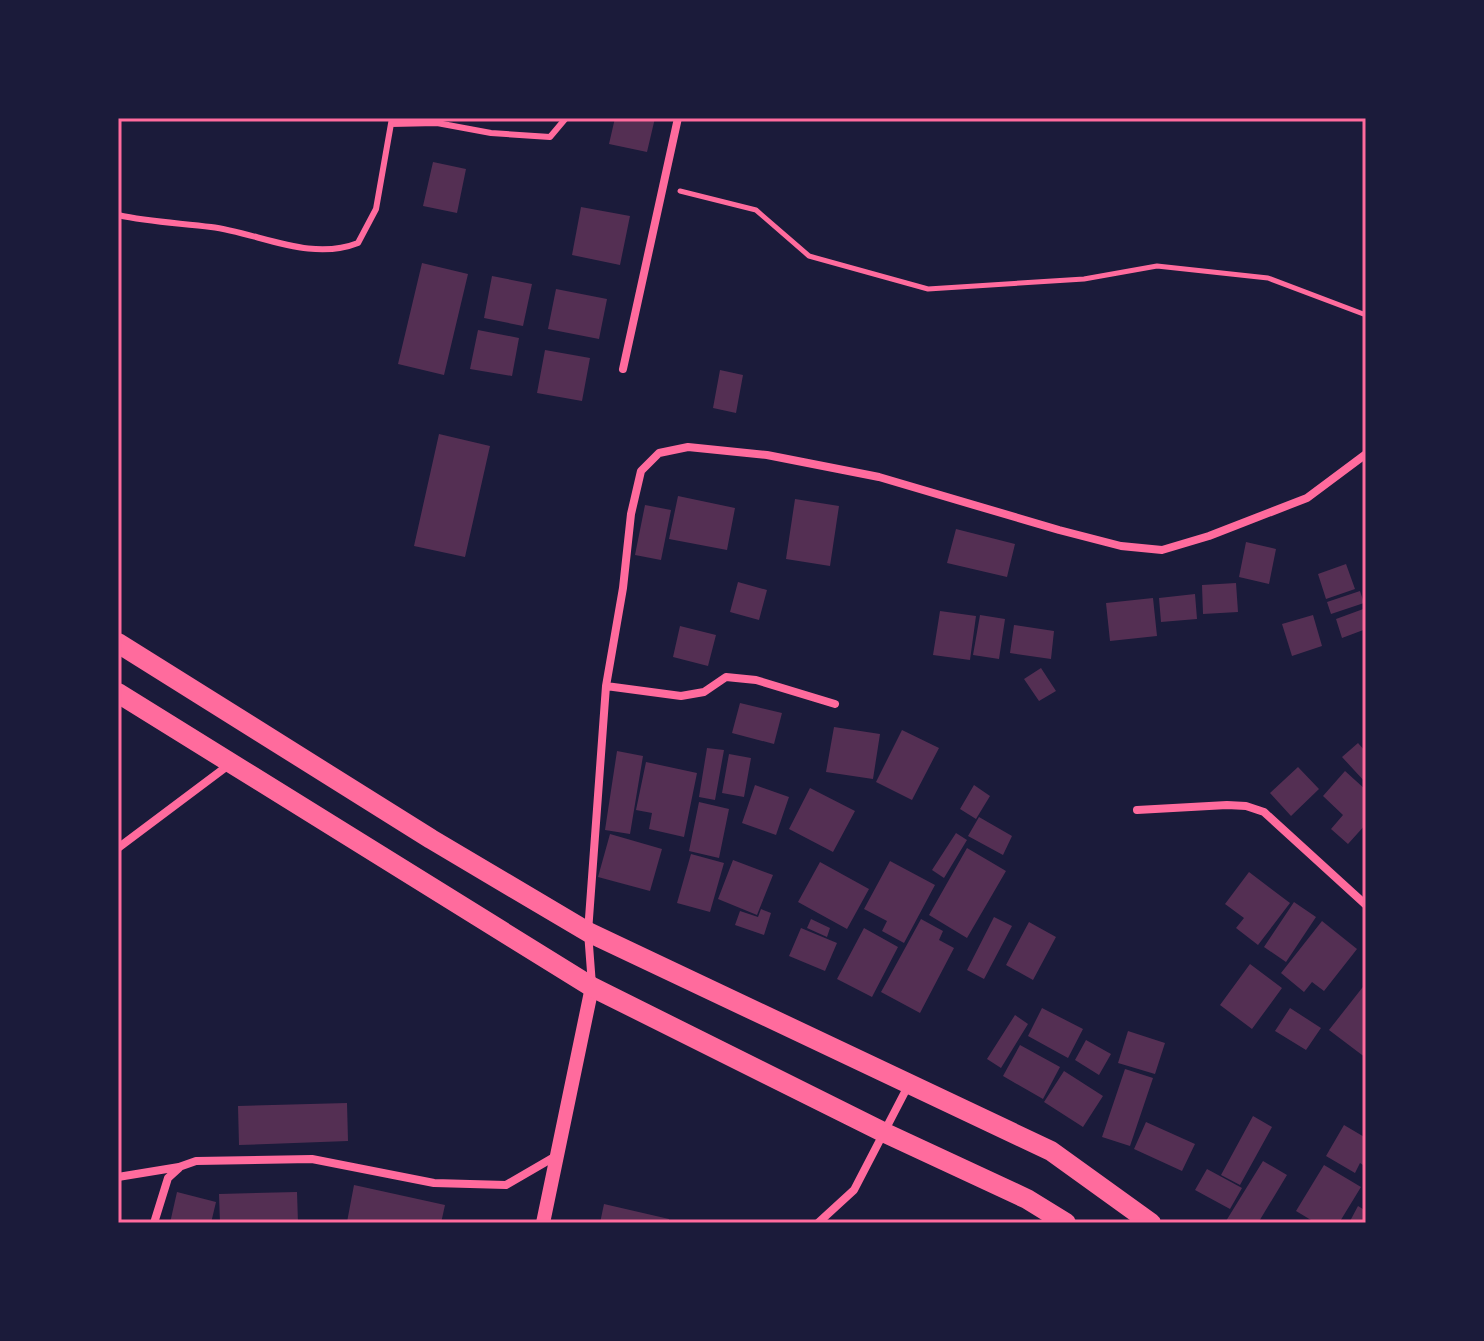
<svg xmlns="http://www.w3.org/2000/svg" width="1484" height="1341" font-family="Lato,sans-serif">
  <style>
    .building { fill: #542f53 }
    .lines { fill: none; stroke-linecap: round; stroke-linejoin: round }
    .path { stroke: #ff6b9d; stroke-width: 5 }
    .service { stroke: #ff6b9d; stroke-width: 6 }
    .minor { stroke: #ff6b9d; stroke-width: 8 }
    .tertiary { stroke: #ff6b9d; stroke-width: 14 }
    .primary { stroke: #ff6b9d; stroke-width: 20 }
    .neatline { fill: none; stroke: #ff6b9d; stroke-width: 3 }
  </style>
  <rect width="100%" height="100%" fill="#1b1b3a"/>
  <path class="building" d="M615,118H655L647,152L609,144Z
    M433,162L466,169L457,213L423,206Z
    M581,207L630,216L620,265L572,255Z
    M422,263L468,274L444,375L398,364Z
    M492,276L532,284L523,326L484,318Z
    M556,289L607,299L599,339L548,329Z
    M478,330L519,338L512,376L470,369Z
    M545,350L590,358L582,401L537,393Z
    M720,370L743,375L736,413L713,408Z
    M439,434L490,446L465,557L414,546Z
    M678,496L735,508L727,550L669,539Z
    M795,499L839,506L830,566L786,559Z
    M645,505L671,510L661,560L635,555Z
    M956,529L1015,544L1007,577L947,563Z
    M1246,542L1276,549L1269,584L1239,577Z
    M1346,564L1355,589L1326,599L1318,574Z
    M738,582L767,590L759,620L730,612Z
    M1236,583L1238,612L1203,614L1202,585Z
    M1360,591L1364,603L1331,614L1327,602Z
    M1195,594L1197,619L1161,622L1159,598Z
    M1153,598L1157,636L1110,641L1106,603Z
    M1366,608V629L1342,638L1336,619Z
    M940,611L976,616L970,660L933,655Z
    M980,615L1005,619L999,659L973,655Z
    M1313,615L1322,646L1292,656L1282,624Z
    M1014,625L1054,631L1051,659L1010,653Z
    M680,626L716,635L708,666L673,657Z
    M1041,668L1056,691L1039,701L1024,679Z
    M740,703L782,713L774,744L732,733Z
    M834,727L880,734L873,779L826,772Z
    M902,730L939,748L912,800L876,782Z
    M1358,743L1366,752V783L1342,757Z
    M707,748L724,750L715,800L699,797Z
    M617,751L643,756L630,834L605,830Z
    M729,754L751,758L744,797L722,793Z
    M646,762L697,773L684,837L649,829L652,813L636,810Z
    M1298,767L1319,789L1291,816L1270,793Z
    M1345,771L1366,790V824L1348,844L1331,829L1343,815L1323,796Z
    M755,785L789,797L776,835L742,823Z
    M974,785L990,796L976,819L960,809Z
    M810,788L855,811L833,852L789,829Z
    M699,802L729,809L719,858L689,851Z
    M979,817L1012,836L1003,855L968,836Z
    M956,833L967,840L944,878L932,870Z
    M610,834L662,849L650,891L598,877Z
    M967,848L1006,871L967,938L929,915Z
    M691,854L724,863L710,912L677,903Z
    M733,860L773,875L757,915L718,899Z
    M890,861L935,885L904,943L882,931L887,921L864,909Z
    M820,862L869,889L847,929L798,902Z
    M1249,872L1290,903L1258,945L1236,928L1244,918L1225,904Z
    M1294,902L1316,917L1286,962L1264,947Z
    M761,909L771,913L764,935L735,925L740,911L758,917Z
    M994,917L1012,926L984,979L967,970Z
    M811,919L830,928L827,937L807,928Z
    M921,919L943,931L939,940L954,948L920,1013L881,992Z
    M1322,921L1357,949L1324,991L1312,982L1304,992L1281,973Z
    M1029,922L1056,937L1033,980L1006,965Z
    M801,928L837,943L825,971L789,956Z
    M864,928L898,947L872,997L837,979Z
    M1250,964L1282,988L1252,1029L1220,1005Z
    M1366,983V1058L1329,1030Z
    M1042,1008L1083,1029L1068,1058L1028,1036Z
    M1290,1008L1321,1028L1306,1050L1275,1031Z
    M1015,1015L1028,1024L1001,1068L987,1059Z
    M1128,1031L1165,1043L1155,1074L1118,1063Z
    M1086,1040L1111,1054L1099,1075L1075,1060Z
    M1020,1045L1060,1067L1043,1099L1003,1076Z
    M1125,1069L1153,1078L1130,1146L1102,1137Z
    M1064,1071L1103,1096L1083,1127L1044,1102Z
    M347,1103L348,1141L239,1145L238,1106Z
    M1253,1116L1272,1127L1240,1185L1221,1175Z
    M1146,1122L1195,1144L1182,1171L1134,1149Z
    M1344,1125L1366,1138V1167L1360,1163L1355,1173L1326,1156Z
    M1263,1161L1287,1175L1258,1223H1230L1226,1221Z
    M1324,1165L1361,1187L1339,1223H1316L1296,1211Z
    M1207,1169L1242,1188L1230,1209L1195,1190Z
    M354,1185L445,1205L441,1223L347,1222Z
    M177,1192L216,1202L211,1223H170Z
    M297,1192L298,1223H220L219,1194Z
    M604,1204L669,1219V1223H600Z
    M1358,1206L1366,1211V1223H1349Z"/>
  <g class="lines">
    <path class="path" d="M680,191L756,210L809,256L928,289L1084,279L1157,266L1268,278L1366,315"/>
    <path class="service" d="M391,124L437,123L491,133L550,137L566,118
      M118,215C149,222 180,223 211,227C259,233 310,262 358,243L376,209L392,118"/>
    <path class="minor" d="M623,369L678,118
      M606,686L681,696L704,692L726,677L756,680L835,704
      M1137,810L1227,805L1246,806L1264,812L1366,905
      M118,848L230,764
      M592,985L588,932L606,686L623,588L631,514L641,471L659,453L688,447L767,455L879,477L1059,530L1121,546L1162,550L1209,536L1307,498L1366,454
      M118,1177L179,1167L196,1161L312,1159L434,1183L506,1185L556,1156
      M154,1223L168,1178L179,1168
      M818,1223L854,1190L908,1086"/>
    <path class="tertiary" d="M543,1223L592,987"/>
    <path class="primary" d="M118,643L431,839L588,932L1051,1151L1151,1223
      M118,693L592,987L883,1132L1027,1199L1066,1223"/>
  </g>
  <rect width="1484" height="1341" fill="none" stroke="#1b1b3a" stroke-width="240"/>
  <rect x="120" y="120" width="1244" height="1101" class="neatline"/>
</svg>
